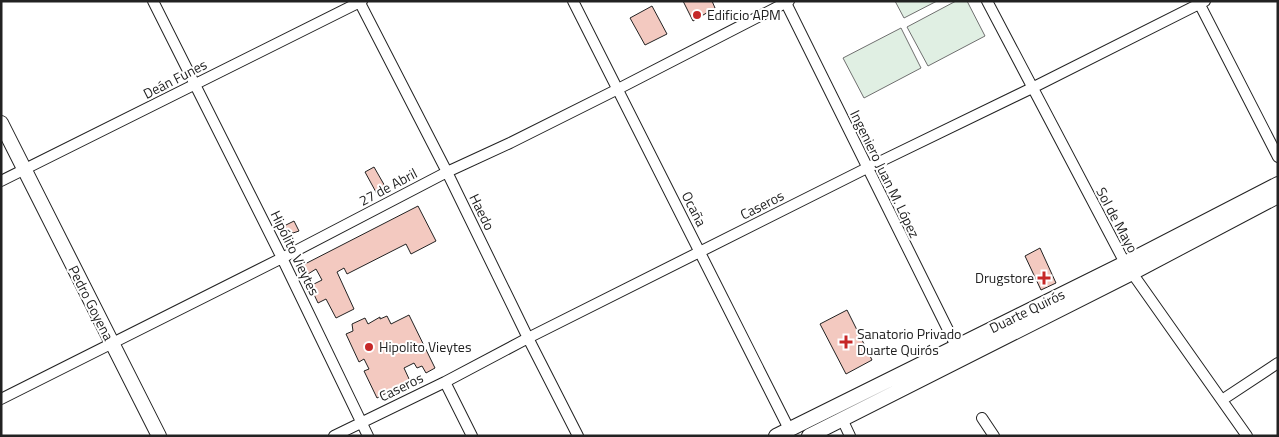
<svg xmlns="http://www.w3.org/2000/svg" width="1279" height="437" font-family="'Titillium Web',sans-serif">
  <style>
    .green { fill: #e0efe3; stroke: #6f6f6f }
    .building { fill: #f3c9c0; stroke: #222 }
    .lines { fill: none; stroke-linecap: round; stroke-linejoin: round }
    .street-casing { stroke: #222; stroke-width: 12 }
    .secondary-casing { stroke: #222; stroke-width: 16 }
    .street { stroke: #fff; stroke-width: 10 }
    .secondary { stroke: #fff; stroke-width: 14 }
    .poi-dot { fill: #c62828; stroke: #fff; stroke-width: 2 }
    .labels { text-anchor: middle; stroke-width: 4; stroke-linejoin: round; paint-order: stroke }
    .poi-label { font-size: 14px; fill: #222; stroke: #fff; text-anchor: start }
    .street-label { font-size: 14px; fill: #222; stroke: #fff }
  </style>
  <rect width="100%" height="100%" fill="#fff"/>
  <path class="green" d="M895,1H937L904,18Z
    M956,1H967L985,36L928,66L907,27Z
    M901,28L921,68L864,98L843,58Z"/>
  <path class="building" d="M683,1H712L715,8L693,21Z
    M652,6L667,34L645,45L630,18Z
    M374,167L386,188L377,194L365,172Z
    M418,206L436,241L411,254L406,244L347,274L344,268L337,272L354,309L336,318L326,299L318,303L310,286L322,280L316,269L308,274L303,265Z
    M294,221L299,231L293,233L291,231L286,234L282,227Z
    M1040,248L1056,283L1041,290L1025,256Z
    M847,310L872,360L846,374L820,324Z
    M409,315L435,368L426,373L422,366L417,368L414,363L404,368L410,381L377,398L364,371L369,369L364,359L359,362L346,334L353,331L352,324L365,318L368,324L380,317V319L387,316L391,324Z"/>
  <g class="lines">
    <defs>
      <path id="street" d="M153,1L282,258L368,436
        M359,1L447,172L528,338L578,436
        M573,1L789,429
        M785,1L959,352
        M987,1L1125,263L1247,436
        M1198,1L1278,157
        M1,181L362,1
        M445,382L472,436
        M1,399L282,258L447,172L510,143L618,89L789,1
        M1222,400L1278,363
        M982,418L994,436
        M842,419L850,436
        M334,436L445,382L528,338L867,168L1032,88L1205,1"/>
      <path id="secondary" d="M1,123L159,436
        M776,436L1125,263L1278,184
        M809,436L1132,273L1278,196"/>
    </defs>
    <use href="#street" class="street-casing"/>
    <use href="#secondary" class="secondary-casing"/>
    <use href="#street" class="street"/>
    <use href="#secondary" class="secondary"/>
  </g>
  <g class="poi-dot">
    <circle cx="697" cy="15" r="5"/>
    <path d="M1041.5 270.5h5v5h5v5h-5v5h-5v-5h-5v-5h5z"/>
    <path d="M843.5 334.5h5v5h5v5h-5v5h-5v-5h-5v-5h5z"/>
    <circle cx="369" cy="347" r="5"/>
  </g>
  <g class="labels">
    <g class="poi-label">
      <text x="707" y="20">Edificio APM</text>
      <text x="1034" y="283" text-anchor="end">Drugstore</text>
      <text x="857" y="339">Sanatorio Privado<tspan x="857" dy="16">Duarte Quirós</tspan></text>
      <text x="379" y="352">Hipolito Vieytes</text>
    </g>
    <g class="street-label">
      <text transform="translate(175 79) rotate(-27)" y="5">Deán Funes</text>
      <text transform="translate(885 174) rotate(64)" y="5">Ingeniero Juan M. López</text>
      <text transform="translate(388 187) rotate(-28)" y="5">27 de Abril</text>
      <text transform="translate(762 205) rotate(-27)" y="5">Caseros</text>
      <text transform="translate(694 209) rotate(63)" y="5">Ocaña</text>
      <text transform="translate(482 212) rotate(64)" y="5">Haedo</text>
      <text transform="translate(1117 220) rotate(62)" y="5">Sol de Mayo</text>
      <text transform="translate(295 253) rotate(64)" y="5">Hipólito Vieytes</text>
      <text transform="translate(91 303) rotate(63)" y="5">Pedro Goyena</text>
      <text transform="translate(1027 311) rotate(-26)" y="5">Duarte Quirós</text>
      <text transform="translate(401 387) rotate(-26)" y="5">Caseros</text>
    </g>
  </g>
  <rect width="1279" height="437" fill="none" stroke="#222222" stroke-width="5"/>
</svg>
